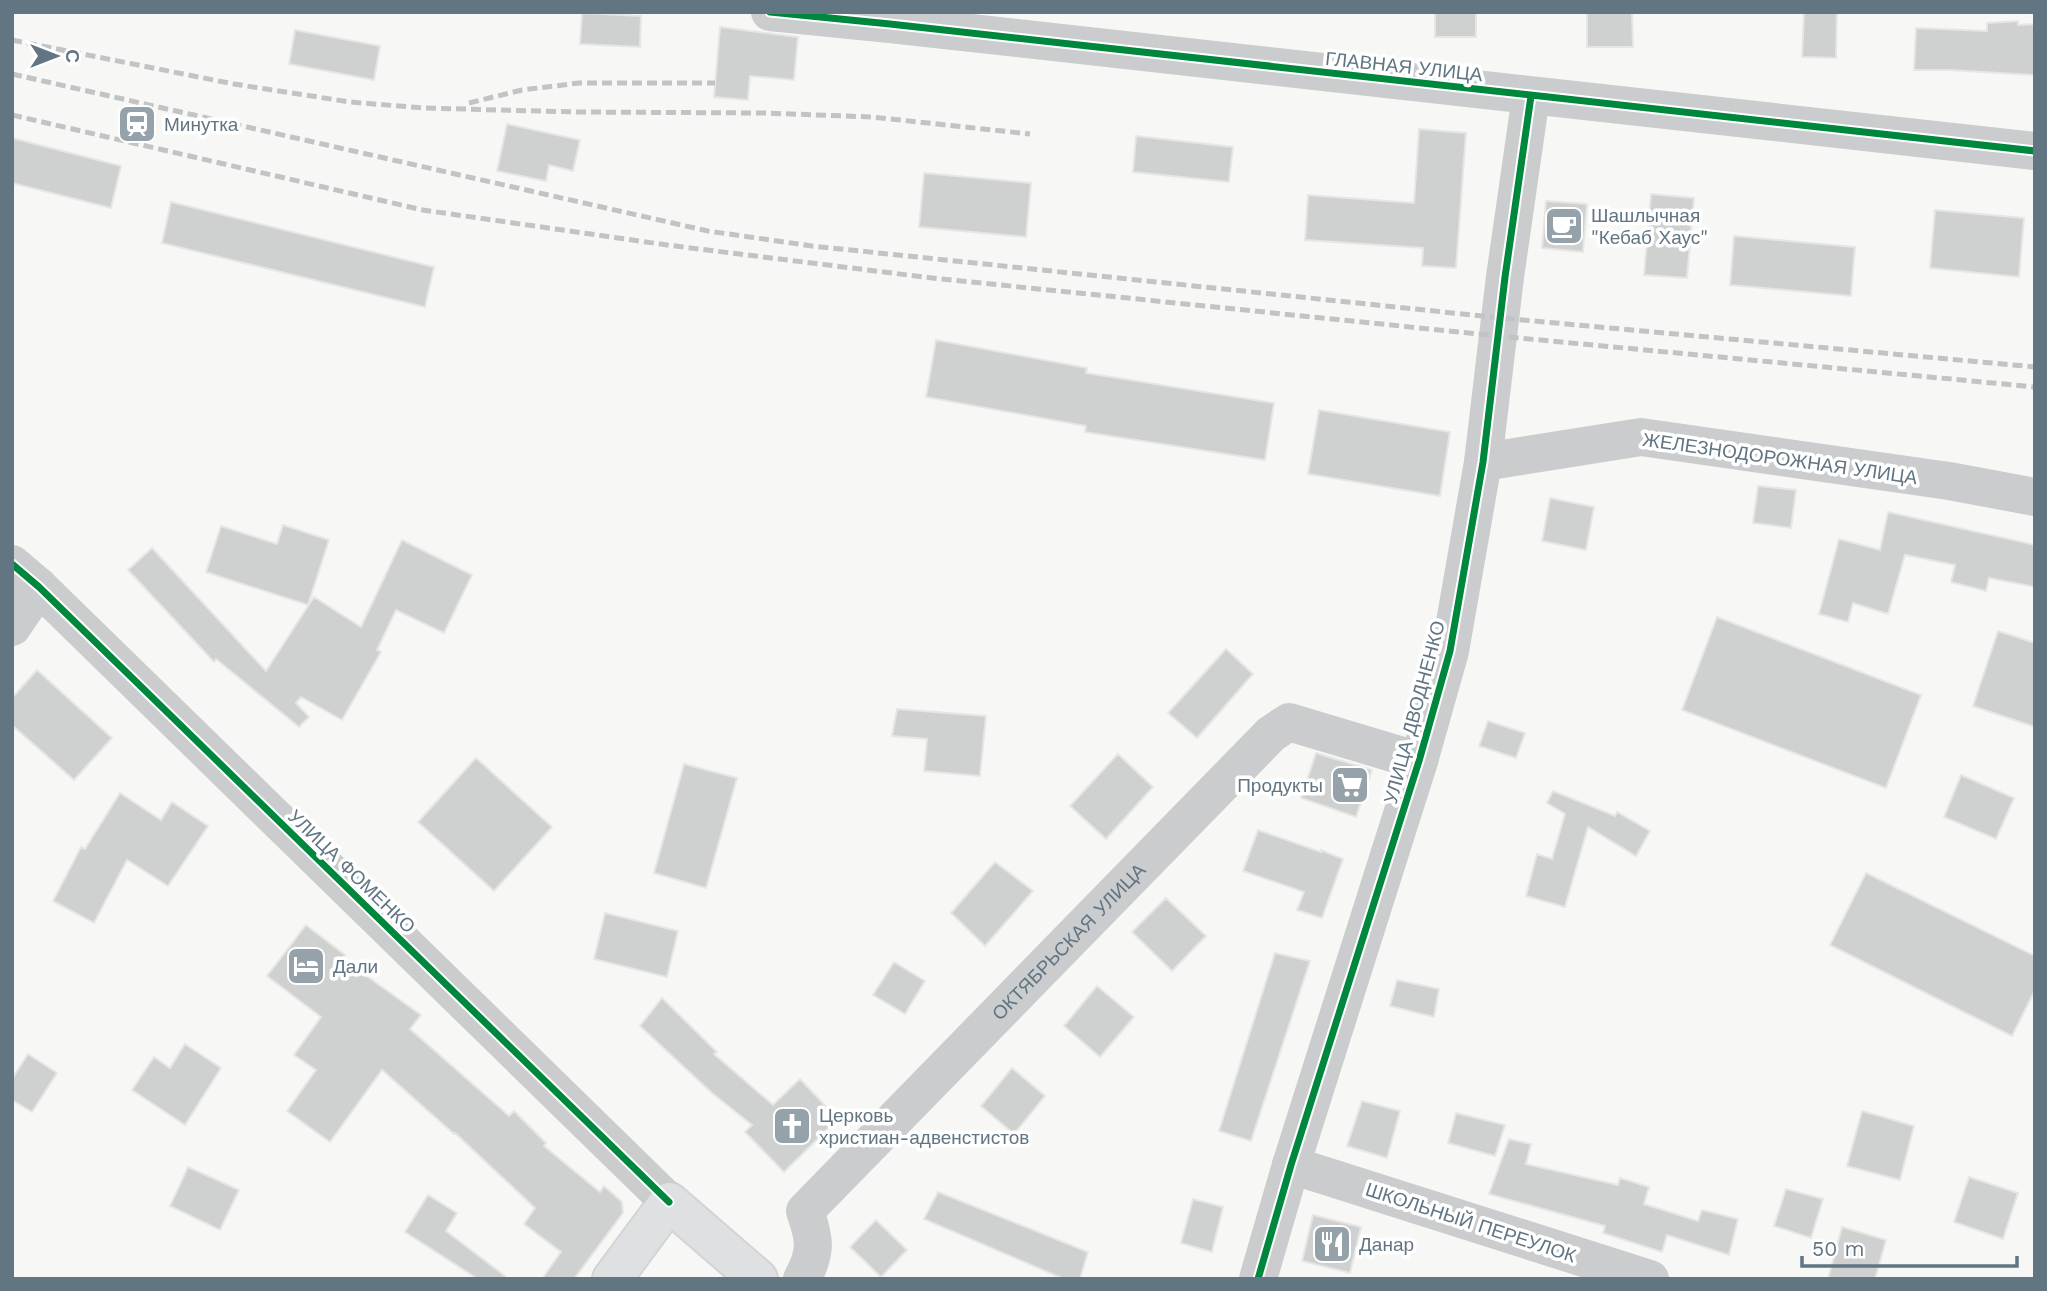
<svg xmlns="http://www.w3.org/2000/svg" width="2047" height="1291" font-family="'Work Sans',sans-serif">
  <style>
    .building { fill: #cfd1d1; stroke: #e6e6e5; stroke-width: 2 }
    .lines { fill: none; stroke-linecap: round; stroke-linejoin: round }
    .major-casing { stroke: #d3d4d5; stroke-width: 42 }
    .minor { stroke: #cbcccd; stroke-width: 38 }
    .major { stroke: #dfe0e1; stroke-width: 38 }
    .rail { stroke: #c1c3c4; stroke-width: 5; stroke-dasharray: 10 5; stroke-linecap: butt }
    .cycleway-casing { stroke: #fff; stroke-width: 11 }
    .cycleway { stroke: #00873e; stroke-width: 7 }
    .labels { text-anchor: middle; stroke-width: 7; stroke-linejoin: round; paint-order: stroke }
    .street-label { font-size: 19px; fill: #617582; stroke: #fff }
    .poi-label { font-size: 19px; fill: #617582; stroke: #fff; text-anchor: start }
  </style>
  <rect width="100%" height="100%" fill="#f7f7f5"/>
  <path class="building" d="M1435,12H1476V37H1435Z
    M1587,12H1632L1633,47H1587Z
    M1804,12H1837L1836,58L1802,57Z
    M582,13L641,16L640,47L580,44Z
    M2018,21V25L2035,24V75L1948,70H1914L1916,28L1987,31V23Z
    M720,27L798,37L794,80L750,76L748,100L714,97Z
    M295,30L380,46L374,80L289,64Z
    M507,124L580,140L573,171L549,165L546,181L497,171Z
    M1419,129L1466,133L1456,268L1422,266L1423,248L1305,240L1308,195L1414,203Z
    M1136,136L1233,147L1229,182L1133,172Z
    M12,138L121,166L111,208L12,183Z
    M924,173L1031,183L1026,237L919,227Z
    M1651,194L1694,198L1687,278L1644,275Z
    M1546,201L1587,204L1583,252L1542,248Z
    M171,202L434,267L425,307L162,243Z
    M1935,210L2024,218L2019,277L1930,268Z
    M1734,236L1855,247L1851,296L1730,285Z
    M936,340L1087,368L1086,373L1274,403L1265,460L1085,432L1086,426L926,397Z
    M1319,410L1450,432L1440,496L1308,474Z
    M1758,486L1796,490L1791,528L1753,523Z
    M1550,498L1594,507L1586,550L1542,541Z
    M1888,512L2035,545V587L1989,578L1986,591L1951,582L1955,565L1905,555L1888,614L1853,603L1848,622L1819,614L1839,539L1880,550Z
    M283,525L329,540L308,605L206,572L221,526L277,544Z
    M402,540L472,575L444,633L396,610L377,650L381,652L342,720L301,697L296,703L309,717L299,727L216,659L214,662L128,570L152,548L266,671L314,597L361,627Z
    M1717,617L1921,695L1886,788L1682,710Z
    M1998,631L2035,643V727L1973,706Z
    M1226,649L1253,674L1197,738L1168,713Z
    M37,670L112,738L74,780L12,725V698Z
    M897,709L986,716L980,776L924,771L927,739L892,736Z
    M1488,721L1525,733L1516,758L1479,746Z
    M1316,753L1372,770L1356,817L1301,798Z
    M1118,754L1153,787L1106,839L1070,806Z
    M476,758L552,827L494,891L418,822Z
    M684,764L737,778L706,888L654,873Z
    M1961,775L2014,798L1996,839L1944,817Z
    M1553,791L1615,816L1617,812L1650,831L1636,856L1588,827L1565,907L1526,896L1537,854L1552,859L1565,814L1547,803Z
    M120,793L161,820L172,802L208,826L168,886L127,860L94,923L53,901L81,847L85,849Z
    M1258,830L1321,852V850L1343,859L1322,918L1297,910L1304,892L1243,871Z
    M995,862L1033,891L985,946L951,913Z
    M1866,873L2035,956V990L2012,1036L1830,945Z
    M1166,898L1206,936L1172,971L1132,932Z
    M605,913L678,931L667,977L594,959Z
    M306,925L345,955L343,959L421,1015L410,1029L509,1116L514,1111L546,1143L544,1146L600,1192L604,1186L622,1202L623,1213L574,1279H542L561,1252L524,1224L535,1208L455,1133L454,1134L382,1070L330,1142L287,1111L316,1070L294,1055L321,1017L267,976Z
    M1275,953L1310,961L1251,1141L1219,1131Z
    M894,962L925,981L905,1014L873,995Z
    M1397,980L1439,989L1434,1017L1390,1006Z
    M1097,986L1134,1017L1100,1057L1064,1026Z
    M662,998L717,1052L714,1054L773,1105L800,1079L838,1119L784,1172L745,1132L752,1125L712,1093L640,1026Z
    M185,1044L221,1068L185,1125L132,1090L154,1057L170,1068Z
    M28,1054L57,1073L32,1112L12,1100V1079Z
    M1012,1068L1045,1096L1014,1134L981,1106Z
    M1362,1101L1400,1111L1387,1158L1347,1146Z
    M1862,1111L1914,1126L1900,1180L1847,1166Z
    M1456,1113L1505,1125L1495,1156L1448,1143Z
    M1509,1139L1531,1144L1526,1164L1618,1185L1620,1178L1649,1187L1644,1204L1698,1221L1702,1210L1738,1219L1729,1255L1667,1235L1662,1252L1603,1233L1605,1226L1489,1194Z
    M188,1167L239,1190L220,1230L170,1206Z
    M1969,1177L2018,1193L2003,1239L1954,1222Z
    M1786,1189L1823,1199L1811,1238L1774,1226Z
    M938,1192L1088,1252L1080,1279H1064L924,1219Z
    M428,1195L457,1213L446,1231L505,1276L503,1279H478L405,1232Z
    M1193,1199L1223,1207L1212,1252L1181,1243Z
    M1313,1215L1361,1227L1350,1273L1302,1261Z
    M876,1220L907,1250L881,1277L850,1247Z
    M1842,1227L1886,1240L1875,1279H1828Z"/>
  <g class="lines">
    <defs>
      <path id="major" d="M612,1279L669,1202L758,1279"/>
    </defs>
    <use href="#major" class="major-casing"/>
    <g class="minor">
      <path d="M770,12L890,24L2035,151"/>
      <path d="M1483,462L1641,437L1949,481L2035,497"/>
      <path d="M12,564L39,587L669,1202"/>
      <path d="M12,627L39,587"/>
      <path d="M1291,1165L1650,1279"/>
      <path id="s1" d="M802,1279C817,1252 815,1239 805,1211L1271,734L1289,722L1419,761"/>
      <path d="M1258,1279L1291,1165L1419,761L1450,651L1483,462L1505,277L1531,96"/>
    </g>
    <use href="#major" class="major"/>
    <path class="rail" d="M12,40L234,84L350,102L423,108L578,112L764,113L872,117L1030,134
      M12,74L708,231L812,246L1501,318L2035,367
      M469,103L522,90L579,83H715
      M12,115L423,210L667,245L932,278L1498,336L2035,387"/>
    <defs>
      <path id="cycleway" d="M770,12L890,24L2035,151
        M12,564L39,587L669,1202
        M1258,1279L1291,1165L1419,761L1450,651L1483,462L1505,277L1531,96"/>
    </defs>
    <use href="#cycleway" class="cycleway-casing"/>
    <use href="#cycleway" class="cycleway"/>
  </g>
  <defs>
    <symbol id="station-square" viewBox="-11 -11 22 22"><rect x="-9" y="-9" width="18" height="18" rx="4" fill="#96a2aa" stroke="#fff"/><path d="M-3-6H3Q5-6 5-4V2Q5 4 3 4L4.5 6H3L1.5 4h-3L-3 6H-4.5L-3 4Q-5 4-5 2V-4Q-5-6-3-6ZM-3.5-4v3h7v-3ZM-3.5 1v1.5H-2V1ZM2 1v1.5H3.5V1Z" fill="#fff"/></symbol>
    <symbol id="cafe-square" viewBox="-11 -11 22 22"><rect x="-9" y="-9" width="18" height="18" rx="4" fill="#96a2aa" stroke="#fff"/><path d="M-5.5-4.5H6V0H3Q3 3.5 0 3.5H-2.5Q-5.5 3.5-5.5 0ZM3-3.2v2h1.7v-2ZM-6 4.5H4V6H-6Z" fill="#fff"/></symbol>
    <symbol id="supermarket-square" viewBox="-11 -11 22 22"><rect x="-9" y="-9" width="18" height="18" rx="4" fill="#96a2aa" stroke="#fff"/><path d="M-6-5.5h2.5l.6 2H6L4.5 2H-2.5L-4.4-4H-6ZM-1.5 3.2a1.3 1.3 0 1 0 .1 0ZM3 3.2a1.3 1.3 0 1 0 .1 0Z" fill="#fff"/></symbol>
    <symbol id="hotel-square" viewBox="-11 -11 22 22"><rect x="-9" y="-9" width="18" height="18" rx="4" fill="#96a2aa" stroke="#fff"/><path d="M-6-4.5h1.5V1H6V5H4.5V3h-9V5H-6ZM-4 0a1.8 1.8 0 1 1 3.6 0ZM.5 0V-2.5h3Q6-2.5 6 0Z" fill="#fff"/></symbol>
    <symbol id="church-square" viewBox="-11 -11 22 22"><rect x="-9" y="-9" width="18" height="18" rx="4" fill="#96a2aa" stroke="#fff"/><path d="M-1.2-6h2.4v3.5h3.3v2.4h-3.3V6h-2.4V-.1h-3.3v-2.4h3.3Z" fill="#fff"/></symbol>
    <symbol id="restaurant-square" viewBox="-11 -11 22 22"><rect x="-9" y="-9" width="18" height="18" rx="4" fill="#96a2aa" stroke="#fff"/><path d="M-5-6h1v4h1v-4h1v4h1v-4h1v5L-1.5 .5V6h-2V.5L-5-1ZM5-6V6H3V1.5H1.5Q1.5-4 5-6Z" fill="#fff"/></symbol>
  </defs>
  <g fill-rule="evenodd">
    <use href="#station-square" x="115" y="102" width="44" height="44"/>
    <use href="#cafe-square" x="1542" y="204" width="44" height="44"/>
    <use href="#supermarket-square" x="1328" y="763" width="44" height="44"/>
    <use href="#hotel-square" x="284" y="944" width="44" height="44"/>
    <use href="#church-square" x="770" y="1104" width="44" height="44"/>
    <use href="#restaurant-square" x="1310" y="1222" width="44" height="44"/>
  </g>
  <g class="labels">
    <g class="street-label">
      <text transform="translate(1404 66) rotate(6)" y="7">ГЛАВНАЯ УЛИЦА</text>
      <text transform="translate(1780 458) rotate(8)" y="7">ЖЕЛЕЗНОДОРОЖНАЯ УЛИЦА</text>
      <text transform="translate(1414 712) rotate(-75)" y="7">УЛИЦА ДВОДНЕНКО</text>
      <text transform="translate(352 871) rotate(44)" y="7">УЛИЦА ФОМЕНКО</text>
      <text dy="7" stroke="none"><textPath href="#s1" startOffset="448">ОКТЯБРЬСКАЯ УЛИЦА</textPath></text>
      <text transform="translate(1471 1222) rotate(18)" y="7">ШКОЛЬНЫЙ ПЕРЕУЛОК</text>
    </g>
    <g class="poi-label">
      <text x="164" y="131">Минутка</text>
      <text x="1591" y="222">Шашлычная<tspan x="1591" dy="22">"Кебаб Хаус"</tspan></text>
      <text x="1323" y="792" text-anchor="end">Продукты</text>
      <text x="333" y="973">Дали</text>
      <text x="819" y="1122">Церковь<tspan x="819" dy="22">христиан-адвенстистов</tspan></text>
      <text x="1359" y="1251">Данар</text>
    </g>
  </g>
  <rect width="2047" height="1291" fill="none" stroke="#617582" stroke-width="28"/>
  <g transform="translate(56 56) rotate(90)" stroke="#ffffff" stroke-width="5" paint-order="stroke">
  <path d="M0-5L12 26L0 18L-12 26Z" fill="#617582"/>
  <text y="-10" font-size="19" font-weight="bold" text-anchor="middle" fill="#617582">С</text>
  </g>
  <path d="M1802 1256v10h215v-10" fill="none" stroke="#617582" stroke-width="3.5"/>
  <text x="1812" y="1256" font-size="21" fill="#617582" stroke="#ffffff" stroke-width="5" paint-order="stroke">50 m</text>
</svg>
